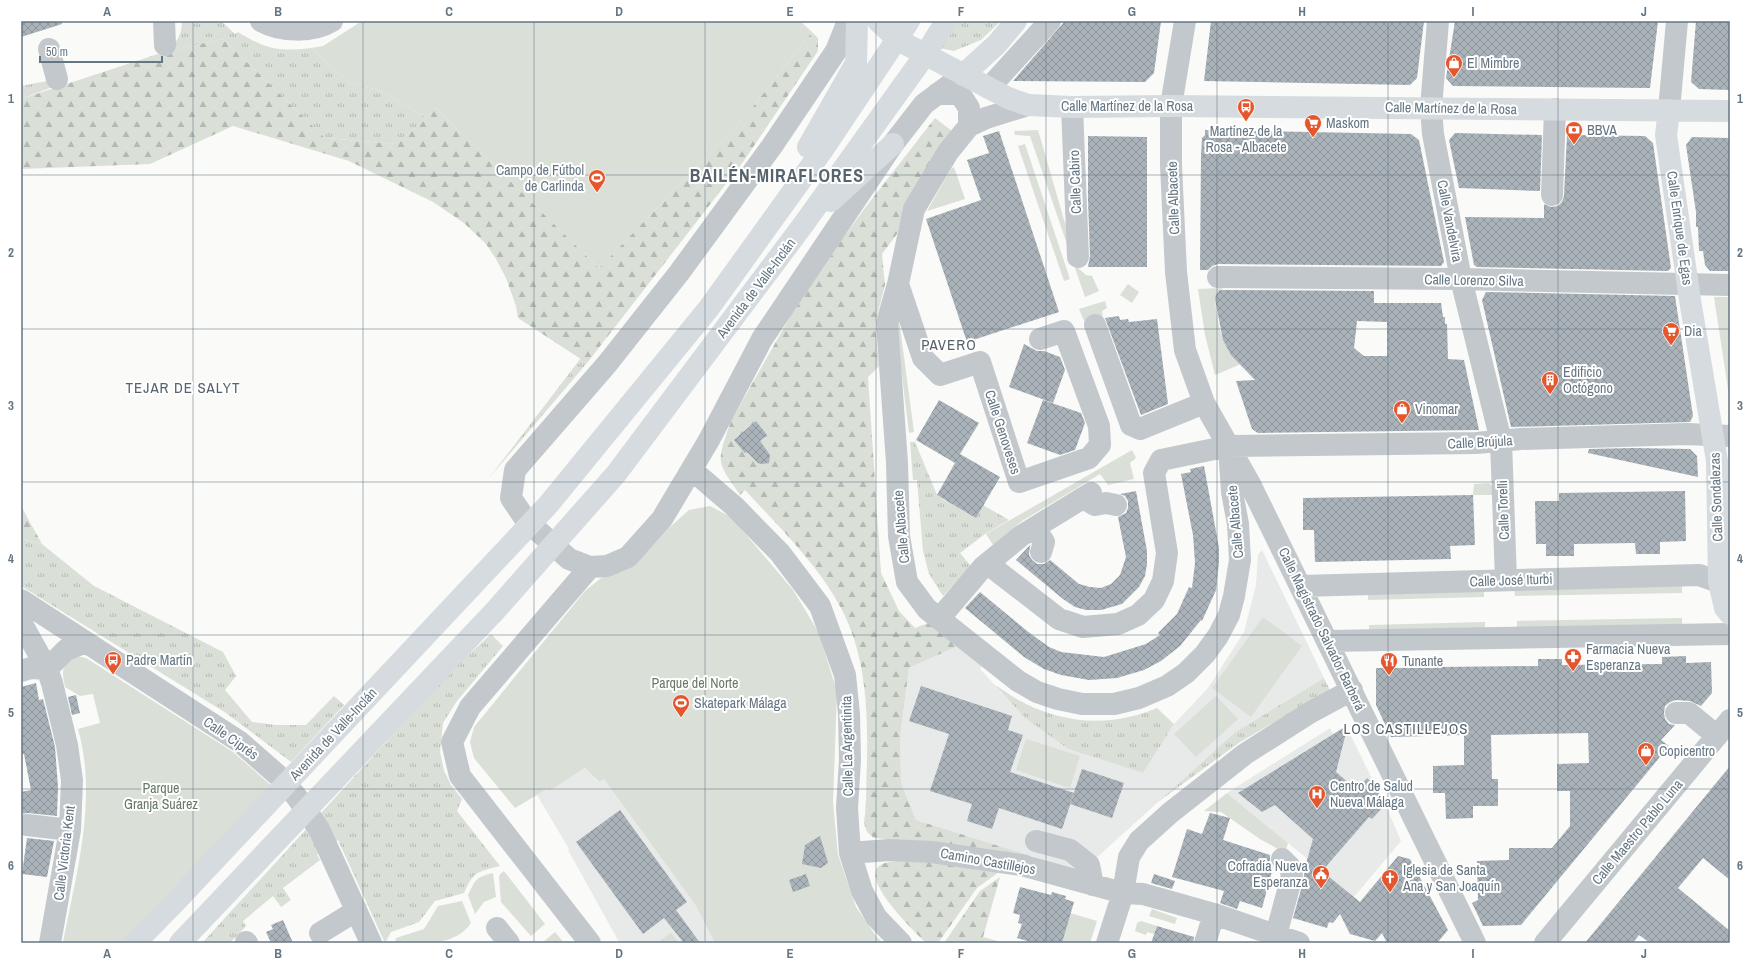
<svg xmlns="http://www.w3.org/2000/svg" width="1751" height="964" font-family="'Archivo Narrow',sans-serif">
  <style>
    .built { fill: #e8e9e9 }
    .grass { fill: url(#grass-tufts) }
    .forest { fill: url(#forest-firs) }
    .green { fill: #dadfd7 }
    .building { fill: url(#building-cross-hatch); fill-rule: evenodd }
    .lines { fill: none; stroke-linecap: round; stroke-linejoin: round }
    .minor { stroke: #c3c8cc; stroke-width: 22 }
    .major { stroke: #d6dbdf; stroke-width: 22 }
    .grid { fill: none; stroke: #657683; stroke-width: 1; stroke-opacity: 0.55 }
    .labels { text-anchor: middle; stroke-width: 4; stroke-linejoin: round; paint-order: stroke }
    .poi-label { font-size: 14px; fill: #657683; stroke: #fff; text-anchor: start }
    .street-label { font-size: 14px; fill: #657683; stroke: #fff }
    .park-label { font-size: 14px; fill: #687a64; stroke: #fff }
    .neighbourhood-label { font-size: 15px; letter-spacing: 1px; fill: #57646e; stroke: #fff }
    .district-label { font-size: 18px; font-weight: bold; letter-spacing: 1px; fill: #57646e; stroke: #fff }
    .neatline { fill: none; stroke: #657683; stroke-width: 1.5 }
    .grid-label { font-size: 13px; text-anchor: middle; font-weight: bold; fill: #657683 }
  </style>
  <defs>
    <pattern id="grass-tufts" width="24" height="20" patternUnits="userSpaceOnUse"><rect width="24" height="20" fill="#dadfd7"/><path d="M3 7l-1-3M5 7V3M7 7l1-3M15 17l-1-3M17 17v-4M19 17l1-3" fill="none" stroke="#b4b9b4"/></pattern>
    <pattern id="forest-firs" width="22" height="20" patternUnits="userSpaceOnUse"><rect width="22" height="20" fill="#dadfd7"/><path d="M5 1l3.5 6h-7zM16 11l3.5 6h-7z" fill="#b4b9b4"/></pattern>
    <pattern id="building-cross-hatch" width="8" height="8" patternUnits="userSpaceOnUse"><rect width="8" height="8" fill="#aab3b9"/><path d="M0 0l8 8M0 8l8-8" fill="none" stroke="#8e969c"/></pattern>
  </defs>
  <rect width="100%" height="100%" fill="#fafaf8"/>
  <path class="built" d="M1262,550L1324,678L1234,733L1081,872L916,820L901,783L900,737L909,668L958,646L982,666L980,669L1025,718L1068,749L1143,773L1174,724L1208,688L1244,632L1256,585L1258,555Z
    M1346,726L1389,813L1401,841L1354,897L1227,793L1330,728L1333,734Z
    M585,768L598,782L604,779L696,906L715,943H620L619,942L568,850L569,849L537,795L547,789L549,791Z"/>
  <path class="grass" d="M182,21H221L235,34L238,32C266,49 278,52 311,48L349,82L381,91L427,118L396,144L325,138L223,39L167,51C177,42 182,35 182,21Z
    M956,21H1001L981,40L954,51L939,48Z
    M47,81L50,88L21,99V86Z
    M581,358L587,363L489,478Z
    M910,442H915L937,495L946,501L947,499L976,518L983,505L1009,520L985,534L960,553L971,566L943,596L929,574L923,551L917,480H913Z
    M21,539L42,544L94,586L223,652L236,676L225,690L252,722L276,725H306L334,696L344,705L291,762L226,713L21,586Z
    M491,634L503,646L457,701L443,723L440,752L444,771L451,785L462,799L457,811L500,866C477,872 474,871 464,893L435,901L419,922L391,932L385,943L338,840L317,854L320,860L283,888L291,900L281,907L273,896L243,921L246,926L230,943H202L462,659L465,658Z
    M1324,678L1330,690L1240,742L1158,802L1234,733Z
    M995,685C1005,691 1015,699 1026,704C1069,725 1114,726 1157,708L1174,724L1143,773L1068,749L1025,718Z"/>
  <path class="forest" d="M812,32L818,38V51L743,162L587,363L518,318L516,306L506,278L496,259L486,244L464,223L433,202L349,161L233,126L150,164L21,169V99L167,51L223,39L325,138L396,144L427,118L436,108L599,268L743,119Z
    M935,118L952,131L904,207L897,234L882,254L885,285L875,324L879,366L868,377L881,573L899,611L915,628L928,623L958,646L909,668L900,737L901,783L916,820L1031,856L962,846L874,838L867,832L864,823C867,803 866,783 867,762C868,710 866,655 841,608C817,563 779,527 745,490L740,495C734,485 723,473 721,462C719,451 728,431 731,421L807,287L865,208Z
    M21,506L42,544L21,539Z
    M914,859L999,872L977,888L938,943H926C915,932 863,883 878,867C885,860 904,861 914,859Z
    M1000,877L983,937L1004,943H944L980,891Z"/>
  <path class="green" d="M362,21H800L812,32L743,119L599,268L436,108L427,118L381,91L349,82L311,48L323,46Z
    M1038,130L1078,268L1086,275L1092,276L1099,291L1085,297L1030,136L1015,135L1014,131Z
    M1025,144L1070,279L1064,281L1018,146Z
    M954,167L965,199L927,211L951,169Z
    M1128,284L1139,292L1132,303L1120,295Z
    M1223,288L1216,294L1215,299C1218,326 1221,346 1241,364L1215,375L1205,335L1198,289Z
    M1714,297H1730V402Z
    M1105,301L1107,308L1102,311L1103,319L1084,321L1079,309Z
    M895,319H899L914,432L909,433Z
    M1132,450L1136,458L1130,463L1134,479L1108,485L1100,474L1022,521L993,545L986,534Z
    M1489,483L1492,486V495H1473L1474,484Z
    M710,506L731,517L793,590L819,633L837,692L833,802L838,855L856,907L876,936L883,943H715L696,906L604,779L599,782L585,768L549,791L547,789L515,808L474,758L470,742L474,727L585,591L605,575L647,552L669,528L689,510Z
    M1682,583V593L1515,596L1514,587Z
    M1484,588V597L1368,600V590Z
    M1263,617L1302,646L1251,717L1212,688Z
    M1682,618V628L1517,631V621Z
    M1485,622V632L1369,634V625Z
    M77,656L86,658L233,752L273,787L123,943H63C76,874 98,799 78,729L100,723L93,694L80,696L65,687C62,672 60,664 77,656Z
    M1216,696L1238,719L1196,757L1174,734Z
    M1026,739L1080,756L1070,788L1016,770Z
    M1227,793L1288,843L1285,853L1260,839L1221,812L1204,811Z
    M504,871L545,924L531,936L501,902L499,877L500,874Z
    M493,873L496,897L484,902L475,914L468,895C476,879 476,877 493,873Z
    M462,901L471,923C455,947 421,943 395,943L396,938L424,929L438,906Z
    M1152,909L1177,918L1175,924L1149,916Z
    M1070,913L1097,921L1090,943H1062Z
    M1141,921L1157,926L1154,934L1147,932L1146,935L1135,931L1137,923Z
    M555,932L564,943H542Z
    M671,933L679,943H657L670,933Z"/>
  <path class="building" d="M21,21H62V24L21,37Z
    M1065,21H1161L1154,73L1145,82L1013,81Z
    M1211,21H1424L1417,78L1410,85L1204,81Z
    M1455,21H1658L1650,88L1453,86L1446,78Z
    M1696,21H1730V90L1699,89L1691,82Z
    M1205,130L1411,134L1419,140L1444,262L1441,266L1218,264L1212,266L1208,270H1200L1201,155L1202,138L1205,135Z
    M999,131L1059,312L967,342L926,219L981,200L967,160L989,153L983,136Z
    M1455,133L1542,135L1540,191L1459,188L1449,140Z
    M1567,135L1645,136L1653,143L1671,268L1668,271L1477,267L1474,265L1465,217L1544,218V204L1551,207L1558,206L1562,202L1564,196Z
    M1088,136L1147,137V267H1088L1090,256L1088,199Z
    M1692,137L1730,138V271H1710L1705,265L1703,251H1699L1698,227H1696V212L1686,145Z
    M1220,290L1374,291V303H1441L1443,317H1445V324H1447L1448,359L1464,360L1479,430L1258,433L1252,429L1236,381L1255,380L1231,355L1223,340L1215,299L1216,294ZM1357,321L1387,322V356H1364L1354,348Z
    M1486,292L1675,296L1693,416L1690,422L1511,427L1482,300Z
    M1119,316L1120,320L1128,319L1129,322L1157,319L1168,404L1141,415L1105,318Z
    M1024,344L1037,351H1044L1060,357L1065,370L1053,403L1009,387Z
    M939,400L979,423L960,454L1000,477L976,518L937,495L955,463L916,440Z
    M1043,400L1081,413L1085,423L1075,450L1060,455L1027,443Z
    M756,421L767,435L760,441L770,455L769,463L762,464L758,463L747,452L745,453L734,440Z
    M1633,448L1690,449L1697,456L1698,477L1588,453L1589,449Z
    M1204,466L1219,548V562L1216,590L1202,621L1201,620L1180,646L1161,661L1144,670L1117,678L1089,680L1061,675L1044,669L1024,657L965,608L980,592L1027,631L1049,647L1061,652L1104,657L1146,644L1160,635L1158,633L1177,614L1189,587L1192,588L1195,563L1193,535L1181,474L1191,472L1190,469Z
    M1136,491L1147,551V564L1145,576L1139,587L1122,604L1101,610H1086L1075,607L1063,599L1016,560L1030,545L1029,555L1032,560L1037,564H1044L1050,560L1079,584L1090,587L1101,588L1111,584L1120,575L1126,557L1118,517L1126,513L1128,508V501L1125,496L1120,494Z
    M1685,491L1686,541L1660,542V554H1636L1635,543L1574,544V556H1546V544H1536L1535,501H1559V493Z
    M1473,495L1475,545L1450,546L1451,559L1315,562L1314,530H1303V498Z
    M1686,656V663L1711,662L1712,693L1701,706L1690,701L1676,700L1670,702L1665,706L1664,713L1665,719L1669,724L1675,725L1661,740L1669,746L1521,925L1483,926L1472,903L1478,900L1477,861L1509,860V848H1552L1570,826V791H1557V764L1589,763L1588,733L1491,735L1492,779H1498V806H1473V818L1446,819L1445,793H1433V766L1464,765V735L1391,737L1376,705V668H1412V662H1438V667L1538,666V659H1562V665L1662,664V657Z
    M36,683L39,700L43,699L55,747L58,787L57,816L28,813L21,814V792L31,790L24,754H21V687Z
    M921,686L1012,716L1008,730L1023,735L1010,772L1074,793L1062,829L999,808L992,829L967,821L972,804L930,791L949,734L909,721Z
    M76,695L80,713L72,715L68,697Z
    M1348,725L1336,772L1357,790L1367,778L1374,784L1385,805L1372,819L1369,817L1322,871L1360,902L1398,856L1410,859L1448,930L1437,943H1387L1382,933L1375,941L1350,934L1340,914L1333,923L1329,922L1327,928L1293,918L1304,879V871L1313,839L1275,805L1262,812L1238,793Z
    M1730,766V880L1703,858L1678,888L1730,931V943H1650L1639,935L1633,943H1585Z
    M1082,769L1124,783L1112,818L1070,804Z
    M620,810L687,902L676,910L700,943H684L664,918L643,934L576,842Z
    M1210,813L1230,818L1223,840L1270,855V862L1273,868L1262,908L1240,901L1237,909L1220,903L1224,891L1172,877L1187,829L1202,834Z
    M820,836L828,863L821,868L802,864L805,845Z
    M27,838L54,841L47,877L22,874Z
    M806,874L810,886L793,892L789,880Z
    M1154,874L1175,881L1172,889L1151,883Z
    M1020,887L1051,895L1052,892L1066,896L1065,899L1074,902L1062,943H1034L1017,938L1022,924L1018,923L1020,915L1013,913Z
    M283,920L293,943H271L266,932L273,929L271,925Z
    M1157,926L1194,937L1193,943H1151Z"/>
  <g class="lines">
    <path class="minor" d="M164,21L165,45
      M261,21C281,32 312,33 332,21
      M848,21L836,51L772,146L679,273L607,364L515,470L511,498L526,520L569,559L590,567L607,566L628,557L662,519L709,440L762,339L893,144L924,104L963,75
      M1185,21L1171,106V165L1176,272L1185,350L1204,403L1250,484L1475,943
      M1438,21L1431,108L1433,134L1461,279L1501,441L1506,580
      M49,49L57,79
      M989,88L1050,21
      M937,94H960L969,108V126
      M1028,105L986,118L969,126L948,152L914,209L898,284L887,323L897,463L899,536L907,582L927,609L1018,681L1037,692L1058,699L1082,704H1114L1139,698L1167,686L1186,673L1205,654L1218,636L1229,615L1234,596L1240,560L1238,524L1232,492L1229,446
      M1072,107L1078,257
      M1669,110L1677,21
      M1552,195L1555,109
      M1218,277L1461,279L1730,285
      M898,284L923,358L940,375L980,362L1019,482L1089,458L1100,445L1099,426L1064,331L1040,339
      M1095,325L1131,425L1140,429L1204,403
      M692,470L734,506L780,553L820,606L845,675L849,714L850,760L847,808L850,853L862,891L876,917L901,943
      M1083,498L1095,505L1106,503L1116,505
      M1035,528L1044,542L1041,552
      M988,564L1059,619L1083,627L1118,624L1138,615L1154,600L1163,581L1167,553L1154,473L1161,460L1229,446L1476,443L1521,439L1687,434L1730,436
      M590,567L470,707L452,742L460,776L590,943
      M1301,586L1699,575L1719,582L1730,589
      M21,600L240,742L281,778L296,796L319,829L371,943
      M939,619L983,567L1021,536L1091,493
      M21,622L47,669L52,683L67,745L72,780L70,830L50,943
      M1329,641L1730,634
      M47,669L66,650L86,642
      M21,671L31,668L47,669
      M1676,713H1689L1717,736
      M27,825L70,830
      M1036,841L1070,850L1089,865L1093,885
      M850,853L889,850L932,852L1021,865L1123,893L1143,894L1214,914L1299,943
      M497,928L509,943
      M320,933L346,917L356,909
      M1276,935L1292,876L1290,867L1282,859
      M246,942L247,943
      M1107,943L1123,893L1129,857L1139,841L1170,813L1245,754L1311,712L1352,690
      M1205,943L1214,914
      M1545,943L1730,720"/>
    <path class="major" d="M878,21L898,40L1008,98L1028,105L1072,107L1171,106L1730,111
      M963,75L997,44L1016,21
      M1669,110L1666,135L1690,300L1717,461L1719,582L1725,608L1730,614
      M808,147L856,63L857,21
      M831,201L893,144
      M135,943L178,899L548,505L709,308L824,148L909,21
      M180,943L494,612L616,474L803,225L925,55L946,21"/>
  </g>
  <path class="grid" d="M193,21V943M363,21V943M534,21V943M705,21V943M876,21V943M1046,21V943M1217,21V943M1388,21V943M1558,21V943M21,175H1730M21,329H1730M21,482H1730M21,635H1730M21,789H1730"/>
  <defs>
    <symbol id="shop-pin" viewBox="-11 -11 22 30"><path d="M0 17L-7.5 6A9.5 9.5 0 1 1 7.5 6Z" fill="#e4572e" stroke="#fff"/><path d="M-5-2.5h2.3a2.7 3.5 0 0 1 5.4 0H5L5.5 6h-11ZM-1.5-2.5h3a1.5 2.3 0 0 0-3 0Z" fill="#fff"/></symbol>
    <symbol id="bus-pin" viewBox="-11 -11 22 30"><path d="M0 17L-7.5 6A9.5 9.5 0 1 1 7.5 6Z" fill="#e4572e" stroke="#fff"/><path d="M-5-6H5V4H4V6H2V4H-2V6H-4V4H-5ZM-3.5-4V0h7V-4ZM-3.5 1.2v1.5H-2V1.2ZM2 1.2v1.5H3.5V1.2Z" fill="#fff"/></symbol>
    <symbol id="supermarket-pin" viewBox="-11 -11 22 30"><path d="M0 17L-7.5 6A9.5 9.5 0 1 1 7.5 6Z" fill="#e4572e" stroke="#fff"/><path d="M-6-5.5h2.5l.6 2H6L4.5 2H-2.5L-4.4-4H-6ZM-1.5 3.2a1.3 1.3 0 1 0 .1 0ZM3 3.2a1.3 1.3 0 1 0 .1 0Z" fill="#fff"/></symbol>
    <symbol id="bank-pin" viewBox="-11 -11 22 30"><path d="M0 17L-7.5 6A9.5 9.5 0 1 1 7.5 6Z" fill="#e4572e" stroke="#fff"/><path d="M-6-4H6V4H-6ZM0-2.3a2.3 2.3 0 1 0 0 4.6a2.3 2.3 0 1 0 0-4.6Z" fill="#fff"/></symbol>
    <symbol id="stadium-pin" viewBox="-11 -11 22 30"><path d="M0 17L-7.5 6A9.5 9.5 0 1 1 7.5 6Z" fill="#e4572e" stroke="#fff"/><path d="M0-5a6.5 5 0 1 0 0 10a6.5 5 0 1 0 0-10ZM-3.5-1.8h7v3.6h-7Z" fill="#fff"/></symbol>
    <symbol id="building-pin" viewBox="-11 -11 22 30"><path d="M0 17L-7.5 6A9.5 9.5 0 1 1 7.5 6Z" fill="#e4572e" stroke="#fff"/><path d="M-4-6H4V6H1V3H-1V6H-4ZM-2.5-4.3h1.7v1.8h-1.7ZM.8-4.3h1.7v1.8H.8ZM-2.5-1h1.7V.8h-1.7ZM.8-1h1.7V.8H.8Z" fill="#fff"/></symbol>
    <symbol id="pharmacy-pin" viewBox="-11 -11 22 30"><path d="M0 17L-7.5 6A9.5 9.5 0 1 1 7.5 6Z" fill="#e4572e" stroke="#fff"/><path d="M-2-6h4v4h4v4h-4v4h-4v-4h-4v-4h4Z" fill="#fff"/></symbol>
    <symbol id="restaurant-pin" viewBox="-11 -11 22 30"><path d="M0 17L-7.5 6A9.5 9.5 0 1 1 7.5 6Z" fill="#e4572e" stroke="#fff"/><path d="M-5-6h1v4h1v-4h1v4h1v-4h1v5L-1.5 .5V6h-2V.5L-5-1ZM5-6V6H3V1.5H1.5Q1.5-4 5-6Z" fill="#fff"/></symbol>
    <symbol id="hospital-pin" viewBox="-11 -11 22 30"><path d="M0 17L-7.5 6A9.5 9.5 0 1 1 7.5 6Z" fill="#e4572e" stroke="#fff"/><path d="M-5-5h3v3.5h4V-5h3V5h-3V1.5h-4V5h-3Z" fill="#fff"/></symbol>
    <symbol id="civic-pin" viewBox="-11 -11 22 30"><path d="M0 17L-7.5 6A9.5 9.5 0 1 1 7.5 6Z" fill="#e4572e" stroke="#fff"/><path d="M-.6-6.5H3V-4.5H.6V-3L4-1V1h2V6H-6V1h2V-1L-.6-3ZM-1.2 2.5V6h2.4V2.5Z" fill="#fff"/></symbol>
    <symbol id="church-pin" viewBox="-11 -11 22 30"><path d="M0 17L-7.5 6A9.5 9.5 0 1 1 7.5 6Z" fill="#e4572e" stroke="#fff"/><path d="M-1.2-6h2.4v3.5h3.3v2.4h-3.3V6h-2.4V-.1h-3.3v-2.4h3.3Z" fill="#fff"/></symbol>
  </defs>
  <g fill-rule="evenodd">
    <use href="#shop-pin" x="1444" y="53" width="20" height="27"/>
    <use href="#bus-pin" x="1236" y="97" width="20" height="27"/>
    <use href="#supermarket-pin" x="1303" y="113" width="20" height="27"/>
    <use href="#bank-pin" x="1564" y="120" width="20" height="27"/>
    <use href="#stadium-pin" x="587" y="168" width="20" height="27"/>
    <use href="#supermarket-pin" x="1661" y="321" width="20" height="27"/>
    <use href="#building-pin" x="1540" y="370" width="20" height="27"/>
    <use href="#shop-pin" x="1392" y="399" width="20" height="27"/>
    <use href="#pharmacy-pin" x="1563" y="647" width="20" height="27"/>
    <use href="#bus-pin" x="103" y="650" width="20" height="27"/>
    <use href="#restaurant-pin" x="1379" y="651" width="20" height="27"/>
    <use href="#stadium-pin" x="671" y="693" width="20" height="27"/>
    <use href="#shop-pin" x="1636" y="741" width="20" height="27"/>
    <use href="#hospital-pin" x="1307" y="784" width="20" height="27"/>
    <use href="#civic-pin" x="1311" y="864" width="20" height="27"/>
    <use href="#church-pin" x="1380" y="868" width="20" height="27"/>
  </g>
  <g class="labels">
    <g class="poi-label">
      <text x="1467" y="68">El Mimbre</text>
      <text x="1326" y="128">Maskom</text>
      <text x="1587" y="135">BBVA</text>
      <text x="1246" y="136" text-anchor="middle">Martínez de la<tspan x="1246" dy="16">Rosa - Albacete</tspan></text>
      <text x="584" y="175" text-anchor="end">Campo de Fútbol<tspan x="584" dy="16">de Carlinda</tspan></text>
      <text x="1684" y="336">Dia</text>
      <text x="1563" y="377">Edificio<tspan x="1563" dy="16">Octógono</tspan></text>
      <text x="1415" y="414">Vinomar</text>
      <text x="1586" y="654">Farmacia Nueva<tspan x="1586" dy="16">Esperanza</tspan></text>
      <text x="126" y="665">Padre Martín</text>
      <text x="1402" y="666">Tunante</text>
      <text x="694" y="708">Skatepark Málaga</text>
      <text x="1659" y="756">Copicentro</text>
      <text x="1330" y="791">Centro de Salud<tspan x="1330" dy="16">Nueva Málaga</tspan></text>
      <text x="1308" y="871" text-anchor="end">Cofradía Nueva<tspan x="1308" dy="16">Esperanza</tspan></text>
      <text x="1403" y="875">Iglesia de Santa<tspan x="1403" dy="16">Ana y San Joaquín</tspan></text>
    </g>
    <g class="street-label">
      <text x="1127" y="111">Calle Martínez de la Rosa</text>
      <text transform="translate(1451 108) rotate(1)" y="5">Calle Martínez de la Rosa</text>
      <text transform="translate(1075 182) rotate(-92)" y="5">Calle Cabiro</text>
      <text transform="translate(1173 198) rotate(-92)" y="5">Calle Albacete</text>
      <text transform="translate(1450 221) rotate(79)" y="5">Calle Vandelvira</text>
      <text transform="translate(1680 228) rotate(82)" y="5">Calle Enrique de Egas</text>
      <text transform="translate(1474 280) rotate(1)" y="5">Calle Lorenzo Silva</text>
      <text transform="translate(756 288) rotate(-53)" y="5">Avenida de Valle-Inclán</text>
      <text transform="translate(1003 432) rotate(72)" y="5">Calle Genoveses</text>
      <text transform="translate(1480 442) rotate(-3)" y="5">Calle Brújula</text>
      <text transform="translate(1716 497) rotate(-92)" y="5">Calle Sondalezas</text>
      <text transform="translate(1503 510) rotate(-92)" y="5">Calle Torelli</text>
      <text transform="translate(1235 522) rotate(-95)" y="5">Calle Albacete</text>
      <text transform="translate(901 527) rotate(-95)" y="5">Calle Albacete</text>
      <text transform="translate(1511 580) rotate(-2)" y="5">Calle José Iturbi</text>
      <text transform="translate(1322 629) rotate(64)" y="5">Calle Magistrado Salvador Barberá</text>
      <text transform="translate(333 734) rotate(-47)" y="5">Avenida de Valle-Inclán</text>
      <text transform="translate(231 738) rotate(35)" y="5">Calle Ciprés</text>
      <text transform="translate(847 746) rotate(-91)" y="5">Calle La Argentinita</text>
      <text transform="translate(1637 832) rotate(-50)" y="5">Calle Maestro Pablo Luna</text>
      <text transform="translate(64 853) rotate(-83)" y="5">Calle Victoria Kent</text>
      <text transform="translate(988 861) rotate(10)" y="5">Camino Castillejos</text>
    </g>
    <g class="park-label">
      <text x="695" y="688">Parque del Norte</text>
      <text x="161" y="793">Parque<tspan x="161" dy="16">Granja Suárez</tspan></text>
    </g>
    <g class="neighbourhood-label">
      <text x="949" y="350">PAVERO</text>
      <text x="183" y="393">TEJAR DE SALYT</text>
      <text x="1406" y="734">LOS CASTILLEJOS</text>
    </g>
    <g class="district-label">
      <text x="777" y="182">BAILÉN-MIRAFLORES</text>
    </g>
  </g>
  <rect width="1751" height="964" fill="none" stroke="#ffffff" stroke-width="44"/>
  <path d="M40 56v6h122v-6" fill="none" stroke="#657683" stroke-width="2"/>
  <text x="46" y="56" font-size="12" fill="#657683" stroke="#ffffff" stroke-width="3" paint-order="stroke">50 m</text>
  <rect x="22" y="22" width="1707" height="920" class="neatline"/>
  <g class="grid-label">
    <text x="107" y="16">A</text>
    <text x="278" y="16">B</text>
    <text x="449" y="16">C</text>
    <text x="619" y="16">D</text>
    <text x="790" y="16">E</text>
    <text x="961" y="16">F</text>
    <text x="1132" y="16">G</text>
    <text x="1302" y="16">H</text>
    <text x="1473" y="16">I</text>
    <text x="1644" y="16">J</text>
    <text x="11" y="103">1</text>
    <text x="1740" y="103">1</text>
    <text x="11" y="257">2</text>
    <text x="1740" y="257">2</text>
    <text x="11" y="410">3</text>
    <text x="1740" y="410">3</text>
    <text x="11" y="563">4</text>
    <text x="1740" y="563">4</text>
    <text x="11" y="717">5</text>
    <text x="1740" y="717">5</text>
    <text x="11" y="870">6</text>
    <text x="1740" y="870">6</text>
    <text x="107" y="958">A</text>
    <text x="278" y="958">B</text>
    <text x="449" y="958">C</text>
    <text x="619" y="958">D</text>
    <text x="790" y="958">E</text>
    <text x="961" y="958">F</text>
    <text x="1132" y="958">G</text>
    <text x="1302" y="958">H</text>
    <text x="1473" y="958">I</text>
    <text x="1644" y="958">J</text>
  </g>
</svg>
